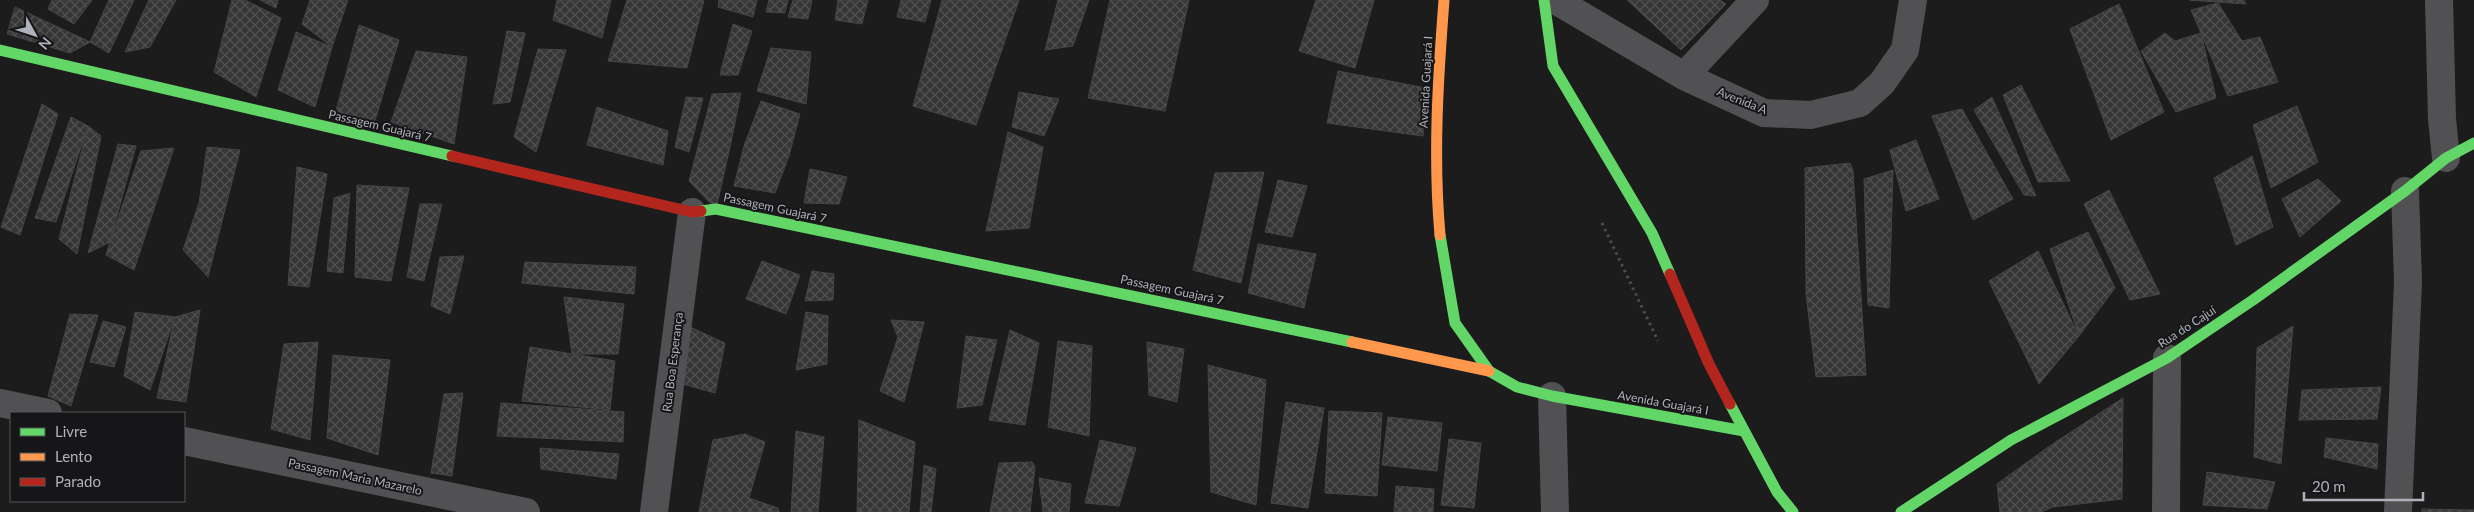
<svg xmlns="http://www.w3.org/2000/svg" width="2474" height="512" font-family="Lato,sans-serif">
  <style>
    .building { fill: url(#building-cross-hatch); stroke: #454548 }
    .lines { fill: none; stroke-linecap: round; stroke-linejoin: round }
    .path { stroke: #4c4d4f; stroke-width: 3; stroke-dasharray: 2.5 4; stroke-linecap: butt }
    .street { stroke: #515154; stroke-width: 28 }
    .fast { stroke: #63d668; stroke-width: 11 }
    .slow { stroke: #ff974d; stroke-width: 11 }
    .jam { stroke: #b3261e; stroke-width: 11 }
    .labels { text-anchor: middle; stroke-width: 4; stroke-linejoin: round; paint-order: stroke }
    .street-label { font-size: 12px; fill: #afb2ba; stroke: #161618 }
  </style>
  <defs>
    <pattern id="building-cross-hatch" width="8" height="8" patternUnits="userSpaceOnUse" patternTransform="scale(1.25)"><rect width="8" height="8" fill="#363637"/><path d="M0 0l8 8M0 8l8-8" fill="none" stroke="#515152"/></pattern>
  </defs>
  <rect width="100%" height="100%" fill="#1c1c1c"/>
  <path class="building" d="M52,0H92L74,24L48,9Z
    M109,0H134L109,53L90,42Z
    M149,0H176L150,47L125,52Z
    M232,0H245L281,18L256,97L214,72Z
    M260,0H278L276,8Z
    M310,0H348L332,47L302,24Z
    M557,0H611L602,38L553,20Z
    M627,0H704L687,68L608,61Z
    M719,0H757L753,17L718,7Z
    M769,0H788L785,13L766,12Z
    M793,0H812L808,19L788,17Z
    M838,0H868L862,24L835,20Z
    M901,0H931L925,22L897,17Z
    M942,0H1019L976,125L913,106Z
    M1058,0H1089L1073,46L1045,50Z
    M1110,0H1189L1165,111L1088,98Z
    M1316,0H1374L1355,68L1299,51Z
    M1627,0H1720L1726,4L1681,50Z
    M2189,0H2244L2246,4Z
    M2218,3L2242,41L2260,37L2278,82L2228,96L2191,10Z
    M2119,4L2164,112L2111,140L2070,29Z
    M15,7L90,42L70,53L7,34Z
    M733,24L752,31L738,75H720Z
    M359,25L399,40L374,124L336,111Z
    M507,31L525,33L510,102L493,104Z
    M296,32L332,47L315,107L278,90Z
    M2165,33L2175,41L2201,33L2216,98L2176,112L2141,51Z
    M771,48L811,52L806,104L757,91Z
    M538,49L566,50L536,152L514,137Z
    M416,51L467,57L454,144L391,122Z
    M1338,71L1426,88L1423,136L1327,123Z
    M2021,85L2070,181L2038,182L2003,95Z
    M1019,92L1059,99L1044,136L1012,127Z
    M741,93L730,147L716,209L689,181L712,94Z
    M686,97L703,98L689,152L675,147Z
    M1992,97L2036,196L2024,195L1974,110Z
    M761,101L800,114L789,156L775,193L734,186L744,146Z
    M42,104L58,114L20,235L1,227Z
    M2297,106L2318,162L2271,188L2253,125Z
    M597,107L668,131L663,165L587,145Z
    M1962,109L2013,199L1973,220L1932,116Z
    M71,117L88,126L56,222L35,218Z
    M88,126L101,136L77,254L59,239Z
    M1008,132L1043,147L1029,228L986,231Z
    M1916,140L1939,199L1906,211L1890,150Z
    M118,144L136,146L110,242L88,253Z
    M207,147L240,150L208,277L183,250L199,203Z
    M174,148L134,270L106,255L110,242L141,151Z
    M2252,156L2273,227L2236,245L2214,178Z
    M1850,163L1853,171L1866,375L1816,377L1806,294L1805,168Z
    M297,167L327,174L309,287L288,285Z
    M810,169L847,177L839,204L804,203Z
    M1893,170L1889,308L1868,305L1864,179Z
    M1264,172L1241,283L1193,270L1215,173Z
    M2318,179L2341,201L2300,237L2282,199Z
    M1278,180L1307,186L1292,237L1265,232Z
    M357,185L409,188L391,281L355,277Z
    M2109,190L2160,294L2130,300L2084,204Z
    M350,193L343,273L327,271L334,198Z
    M420,204H442L424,281L407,277Z
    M2088,232L2115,288L2079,336L2050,249Z
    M1258,244L1316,254L1304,308L1248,293Z
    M2038,251L2079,336L2039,384L1989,281Z
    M464,256L450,314L431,306L440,257Z
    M762,261L800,275L786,314L746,299Z
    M525,262L636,267L634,294L522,283Z
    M812,271L834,274L833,300L805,301Z
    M564,297L624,304L618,354H572Z
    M200,310L186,402L157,398L175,317Z
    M135,312L175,317L150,390L124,376Z
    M806,312L828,316L827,364L796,370Z
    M70,314L98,315L71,406L48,396Z
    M891,320L924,322L904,402L880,391L898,337Z
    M103,321L126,327L114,367L90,362Z
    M2293,326L2281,464L2254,457L2257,348Z
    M690,327L725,343L715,393L679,383Z
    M1010,330L1039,343L1025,425L989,420Z
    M966,336L997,340L982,405L957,408Z
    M1058,341L1092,346L1089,436L1048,427Z
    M318,342L310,440L271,429L284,344Z
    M1147,342L1184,349L1177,402L1149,395Z
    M530,347L615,361L610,410L522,401Z
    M333,355L390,360L378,455L327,438Z
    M1208,365L1266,380L1256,505L1211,492Z
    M2381,387L2377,419L2299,420L2302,390Z
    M463,393L452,476L431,473L444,394Z
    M2123,398L2122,499L2053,507L2041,512H2000L1997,484L2051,445Z
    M1286,402L1324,408L1308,508L1271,503Z
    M501,403L624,412L623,442L497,436Z
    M1329,411L1382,413L1377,496L1325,493Z
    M1388,417L1442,423L1437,471L1382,465Z
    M859,420L915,442L909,512H857Z
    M796,431L824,437L818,512H791Z
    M745,434L765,442L749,498L778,508L779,512H699L713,440Z
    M2326,438L2378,444L2377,469L2324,457Z
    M1449,439L1481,443L1474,508L1441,505Z
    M1100,440L1136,448L1119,506L1085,503Z
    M540,448L619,454L616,479L541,469Z
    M1032,462L1035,467L1030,512H990L999,463Z
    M924,465L936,469L931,512H920Z
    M2207,472L2275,482L2267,509L2203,505Z
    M1039,478L1071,484L1069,512H1043Z
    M1396,486L1434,489L1433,512H1394Z
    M2422,509L2474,510V512H2422Z"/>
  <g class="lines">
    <path class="path" d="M1602,223L1658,341"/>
    <path class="street" d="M1555,0L1684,76L1764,113L1811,115L1860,103L1882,83L1905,50L1913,0
      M2439,0L2442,119L2446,158
      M1684,76L1755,0
      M1552,396L1555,512
      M0,403L48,413
      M184,441L526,512
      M654,512L692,212
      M2166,512L2167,358
      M2398,512L2408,282L2405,191"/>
    <path class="fast" d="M1544,0L1553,66L1652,233L1670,274
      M0,50L452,156
      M701,211L716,209L1352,342
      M1440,235L1455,323L1489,371L1517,387L1552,396L1744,431
      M1730,404L1777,492L1793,512
      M1901,512L2011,440L2167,358L2253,300L2405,191L2446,158L2474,143"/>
    <path class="slow" d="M1440,235C1433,156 1438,79 1444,0
      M1352,342L1489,371"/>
    <path class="jam" d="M452,156L692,212L701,211
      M1670,274L1709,364L1730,404"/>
  </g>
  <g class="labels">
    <g class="street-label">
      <text transform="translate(1426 82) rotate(-87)" y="4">Avenida Guajará I</text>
      <text transform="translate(1742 101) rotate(22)" y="4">Avenida A</text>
      <text transform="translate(380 126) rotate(13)" y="4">Passagem Guajará 7</text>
      <text transform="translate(775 208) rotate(12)" y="4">Passagem Guajará 7</text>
      <text transform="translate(1172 290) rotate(12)" y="4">Passagem Guajará 7</text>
      <text transform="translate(2187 327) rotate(-33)" y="4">Rua do Cajuí</text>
      <text transform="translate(673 362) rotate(-83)" y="4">Rua Boa Esperança</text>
      <text transform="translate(1663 403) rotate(10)" y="4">Avenida Guajará I</text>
      <text transform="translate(355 477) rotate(12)" y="4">Passagem Maria Mazarelo</text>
    </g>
  </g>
  <rect x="10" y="412" width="175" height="90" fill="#161618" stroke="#535459"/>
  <rect x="20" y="428" width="25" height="8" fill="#63d668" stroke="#535459"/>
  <text x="55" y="437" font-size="15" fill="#afb2ba">Livre</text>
  <rect x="20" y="453" width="25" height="8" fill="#ff974d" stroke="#535459"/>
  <text x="55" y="462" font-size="15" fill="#afb2ba">Lento</text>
  <rect x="20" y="478" width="25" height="8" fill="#b3261e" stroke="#535459"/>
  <text x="55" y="487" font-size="15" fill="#afb2ba">Parado</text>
  <g transform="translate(35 35) rotate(130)" stroke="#161618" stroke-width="4" paint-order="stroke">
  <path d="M0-4L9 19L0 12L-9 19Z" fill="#afb2ba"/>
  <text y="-8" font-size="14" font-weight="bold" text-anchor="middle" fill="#afb2ba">N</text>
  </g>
  <path d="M2304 492v8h119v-8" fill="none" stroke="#afb2ba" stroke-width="2.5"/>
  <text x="2312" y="492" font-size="15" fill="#afb2ba" stroke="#161618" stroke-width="4" paint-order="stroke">20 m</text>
</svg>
